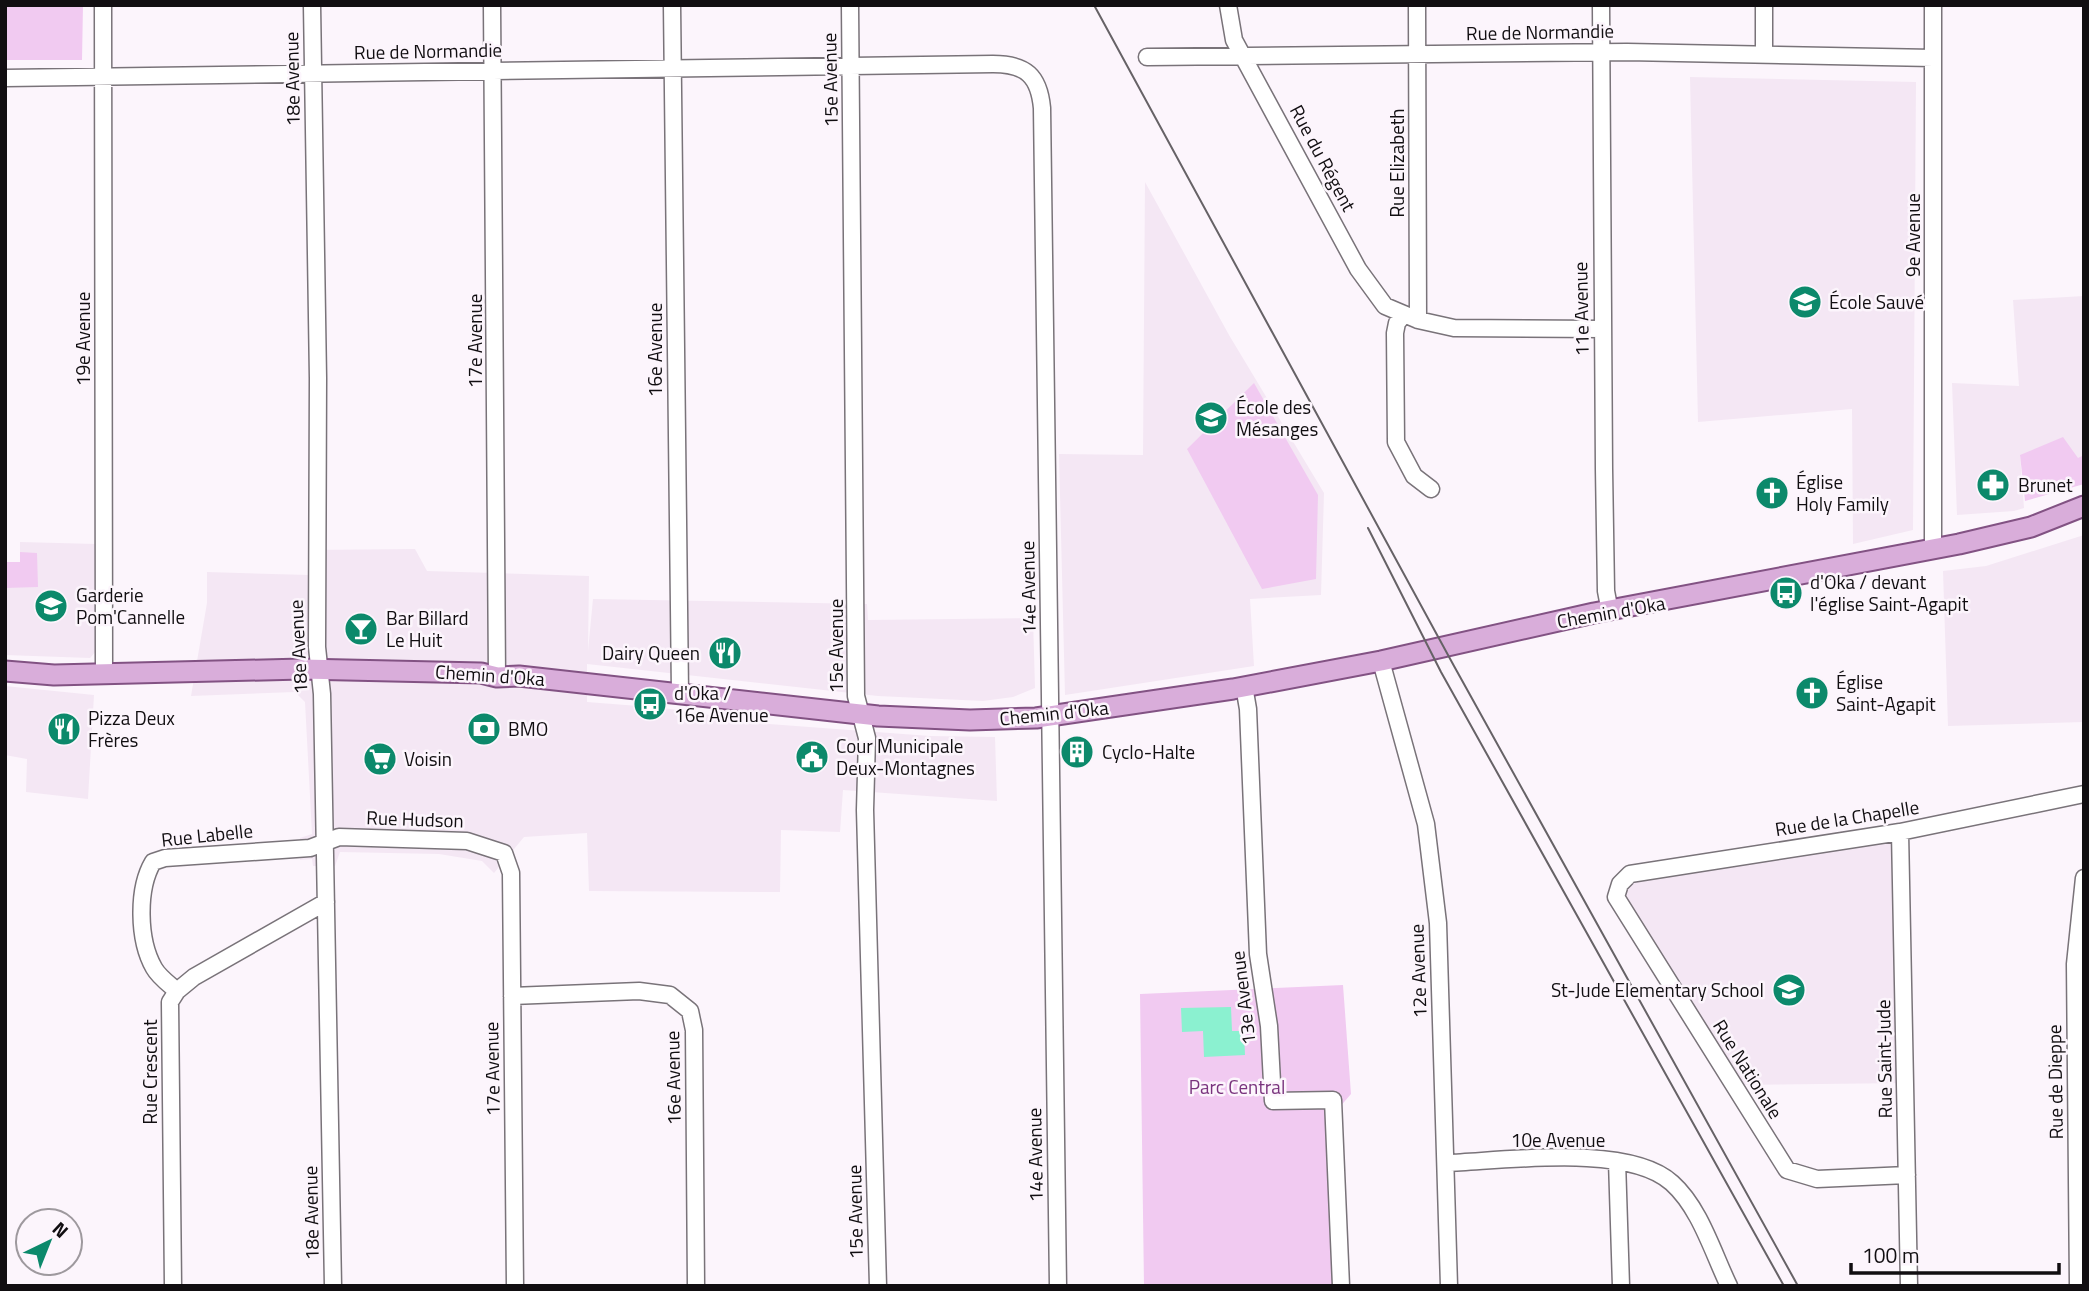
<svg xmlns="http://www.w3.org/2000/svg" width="2089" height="1291" font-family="'Titillium Web',sans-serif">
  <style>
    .built { fill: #f4e7f4 }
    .green { fill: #f1caf1 }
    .water { fill: #8bf1d0 }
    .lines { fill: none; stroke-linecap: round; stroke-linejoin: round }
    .minor-casing { stroke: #797379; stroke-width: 19 }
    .major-casing { stroke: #825283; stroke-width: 23 }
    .minor { stroke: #fff; stroke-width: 16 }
    .major { stroke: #d9adda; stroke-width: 19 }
    .tram { stroke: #666266; stroke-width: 2 }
    .labels { text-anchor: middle; stroke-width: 5; stroke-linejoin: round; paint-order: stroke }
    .street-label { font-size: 19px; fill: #110e11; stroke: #fcf5fc }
    .poi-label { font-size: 19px; fill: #110e11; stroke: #fcf5fc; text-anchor: start }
    .park-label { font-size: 19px; fill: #79337d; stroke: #fcf5fc }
  </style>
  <rect width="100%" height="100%" fill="#fcf5fc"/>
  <path class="built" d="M1690,77L1916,82L1913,530L1853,544L1852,409L1698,422Z
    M1145,182L1229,335L1324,493L1321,595L1250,599L1254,666L1065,695L1059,454L1143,455Z
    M2084,296V455L2078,459L2020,455L2024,508L2014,511L1957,515L1952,383L2019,386L2013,300Z
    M2084,535V722L1948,726L1943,571L1986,566Z
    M20,542L96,544L97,650L90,658L5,655V562H20Z
    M415,549L427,571L589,576L588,651L593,599L867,604L868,620L1033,618L1035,688L1013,697L983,701L878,696L587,664V702L664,708L769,724L930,736L995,737L997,801L843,790L840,832L781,830L780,892L589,891L587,833L524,837L494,873L482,861L439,854L340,852L335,866H313L312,859L300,860V838L312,834L305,702L295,692L191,696L207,603V572L309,575V550Z
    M5,686L94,695L88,799L26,792L27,759L5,755Z
    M1900,832L1906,1083L1733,1085L1616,897L1630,874Z"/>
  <path class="green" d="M5,5H83L82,60H5Z
    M1254,383L1318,495L1316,579L1262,589L1187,449Z
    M2063,437L2078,458L2084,455V484L2025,501L2020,455Z
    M20,552L37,553L38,587L5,588V562H20Z
    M1343,985L1351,1094L1326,1123L1334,1286H1144L1140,994Z"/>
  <path class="water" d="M1231,1007L1232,1031H1244L1245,1055L1204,1057L1203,1031L1182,1032L1181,1008Z"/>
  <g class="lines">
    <defs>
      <path id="minor" d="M103,5L104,672
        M312,5L318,378L317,647L322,694L333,1286
        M492,5L497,677
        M672,5L680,693
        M850,5L856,696L867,738L865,810L878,1286
        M1228,5L1234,40L1358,269L1385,306L1418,320L1454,328L1603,329
        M1417,5L1418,320
        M1601,5L1604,469L1606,591L1610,612
        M1764,55V5
        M1147,57L1627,52L1933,58
        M5,78L993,64C1026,64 1039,76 1042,108L1058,1286
        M1404,314L1397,323L1395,333L1396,442L1414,476L1431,489
        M1933,548V5
        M1381,661L1426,824L1438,923L1449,1286
        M1244,686L1248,709L1258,954L1269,1026L1273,1101L1333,1100L1341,1286
        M1900,832L1909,1286
        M177,991C169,984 159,977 154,968C138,940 137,889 153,862L165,858L310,848L339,837L467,841L504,853L511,873L515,1286
        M512,996L639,991L670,995L690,1011L694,1030L696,1286
        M1617,1161L1621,1286
        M1447,1163C1503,1161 1629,1143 1672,1183C1700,1208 1713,1253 1729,1286
        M1907,1175L1817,1179L1787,1170L1616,897L1620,884L1630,874L1900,832L2084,794
        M173,1286L170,1002L177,991L194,977L326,902
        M2078,1286L2075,964L2084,878"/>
      <path id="major" d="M5,671L54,675L302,669L481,673L497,677L519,676L878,716L970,720L1036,718L1233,689L1381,661L1594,613L1959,544L2031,527L2084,506"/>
    </defs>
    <use href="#minor" class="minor-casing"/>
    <use href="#major" class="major-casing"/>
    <use href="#minor" class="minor"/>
    <use href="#major" class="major"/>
    <path class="tram" d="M1094,5L1454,666L1798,1286
      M1368,528L1441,672L1784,1286"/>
  </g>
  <defs>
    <symbol id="school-disc" viewBox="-11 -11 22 22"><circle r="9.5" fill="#0c896b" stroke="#fcf5fc"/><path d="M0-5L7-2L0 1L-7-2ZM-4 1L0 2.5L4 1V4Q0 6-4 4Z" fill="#fff"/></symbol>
    <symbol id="pharmacy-disc" viewBox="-11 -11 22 22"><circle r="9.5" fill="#0c896b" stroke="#fcf5fc"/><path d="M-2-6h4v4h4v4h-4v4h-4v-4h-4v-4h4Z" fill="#fff"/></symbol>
    <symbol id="church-disc" viewBox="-11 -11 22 22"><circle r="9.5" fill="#0c896b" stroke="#fcf5fc"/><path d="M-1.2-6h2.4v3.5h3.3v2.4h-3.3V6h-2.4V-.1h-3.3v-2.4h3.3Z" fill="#fff"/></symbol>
    <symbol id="bus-disc" viewBox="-11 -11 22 22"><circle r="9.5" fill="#0c896b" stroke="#fcf5fc"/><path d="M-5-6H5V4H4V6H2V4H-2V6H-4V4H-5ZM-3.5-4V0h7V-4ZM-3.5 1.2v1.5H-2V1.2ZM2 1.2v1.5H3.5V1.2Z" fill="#fff"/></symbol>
    <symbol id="bar-disc" viewBox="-11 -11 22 22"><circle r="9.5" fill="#0c896b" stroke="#fcf5fc"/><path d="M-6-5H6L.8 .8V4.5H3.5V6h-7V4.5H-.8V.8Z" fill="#fff"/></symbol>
    <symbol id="restaurant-disc" viewBox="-11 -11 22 22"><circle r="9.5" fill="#0c896b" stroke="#fcf5fc"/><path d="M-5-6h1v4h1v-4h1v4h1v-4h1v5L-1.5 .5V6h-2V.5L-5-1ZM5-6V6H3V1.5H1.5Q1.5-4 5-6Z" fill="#fff"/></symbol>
    <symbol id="bank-disc" viewBox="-11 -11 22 22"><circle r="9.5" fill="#0c896b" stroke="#fcf5fc"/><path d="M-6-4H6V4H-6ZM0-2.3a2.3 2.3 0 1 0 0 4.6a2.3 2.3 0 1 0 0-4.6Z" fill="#fff"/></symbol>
    <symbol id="building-disc" viewBox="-11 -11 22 22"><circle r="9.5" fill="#0c896b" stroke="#fcf5fc"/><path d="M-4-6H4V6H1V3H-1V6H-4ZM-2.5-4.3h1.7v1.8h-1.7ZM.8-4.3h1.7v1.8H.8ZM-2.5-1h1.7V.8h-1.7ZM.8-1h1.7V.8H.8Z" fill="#fff"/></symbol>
    <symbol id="civic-disc" viewBox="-11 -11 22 22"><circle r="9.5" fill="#0c896b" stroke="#fcf5fc"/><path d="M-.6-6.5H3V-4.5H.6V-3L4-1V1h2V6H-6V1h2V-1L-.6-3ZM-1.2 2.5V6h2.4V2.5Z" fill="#fff"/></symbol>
    <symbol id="supermarket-disc" viewBox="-11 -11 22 22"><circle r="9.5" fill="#0c896b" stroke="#fcf5fc"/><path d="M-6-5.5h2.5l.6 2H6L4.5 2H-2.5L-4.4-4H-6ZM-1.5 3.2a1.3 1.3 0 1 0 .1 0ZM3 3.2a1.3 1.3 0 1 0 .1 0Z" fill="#fff"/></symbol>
  </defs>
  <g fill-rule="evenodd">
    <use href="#school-disc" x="1786" y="283" width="38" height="38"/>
    <use href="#school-disc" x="1192" y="399" width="38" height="38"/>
    <use href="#pharmacy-disc" x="1974" y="466" width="38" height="38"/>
    <use href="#church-disc" x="1753" y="474" width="38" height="38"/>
    <use href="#bus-disc" x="1767" y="574" width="38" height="38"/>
    <use href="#school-disc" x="32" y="587" width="38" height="38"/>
    <use href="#bar-disc" x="342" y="610" width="38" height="38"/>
    <use href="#restaurant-disc" x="706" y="634" width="38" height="38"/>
    <use href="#church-disc" x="1793" y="674" width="38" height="38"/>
    <use href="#bus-disc" x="631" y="685" width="38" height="38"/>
    <use href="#restaurant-disc" x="45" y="710" width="38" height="38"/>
    <use href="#bank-disc" x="465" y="710" width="38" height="38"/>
    <use href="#building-disc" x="1058" y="733" width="38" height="38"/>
    <use href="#civic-disc" x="793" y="738" width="38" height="38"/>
    <use href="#supermarket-disc" x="361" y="740" width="38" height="38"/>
    <use href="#school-disc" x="1770" y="971" width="38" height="38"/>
  </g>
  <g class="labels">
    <g class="street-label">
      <text transform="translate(1540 32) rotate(-1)" y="7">Rue de Normandie</text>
      <text transform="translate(428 51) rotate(-1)" y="7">Rue de Normandie</text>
      <text transform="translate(292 79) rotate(-91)" y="7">18e Avenue</text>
      <text transform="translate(830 80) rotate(-91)" y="7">15e Avenue</text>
      <text transform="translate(1323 158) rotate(62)" y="7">Rue du Régent</text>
      <text transform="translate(1397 163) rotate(-90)" y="7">Rue Elizabeth</text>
      <text transform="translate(1913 235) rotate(-90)" y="7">9e Avenue</text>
      <text transform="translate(1581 309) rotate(-91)" y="7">11e Avenue</text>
      <text transform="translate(83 339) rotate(-90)" y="7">19e Avenue</text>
      <text transform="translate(475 341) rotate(-90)" y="7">17e Avenue</text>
      <text transform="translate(655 350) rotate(-90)" y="7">16e Avenue</text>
      <text transform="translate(1028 588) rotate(-91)" y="7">14e Avenue</text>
      <text transform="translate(1611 612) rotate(-10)" y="7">Chemin d'Oka</text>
      <text transform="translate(836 646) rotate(-90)" y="7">15e Avenue</text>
      <text transform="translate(298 647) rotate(-93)" y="7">18e Avenue</text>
      <text transform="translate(490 675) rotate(4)" y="7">Chemin d'Oka</text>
      <text transform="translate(1054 713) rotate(-6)" y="7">Chemin d'Oka</text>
      <text transform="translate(1847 818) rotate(-9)" y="7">Rue de la Chapelle</text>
      <text transform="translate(415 819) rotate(2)" y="7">Rue Hudson</text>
      <text transform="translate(207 835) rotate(-6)" y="7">Rue Labelle</text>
      <text transform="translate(1418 971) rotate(-92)" y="7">12e Avenue</text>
      <text transform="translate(1243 998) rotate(-97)" y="7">13e Avenue</text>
      <text transform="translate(1884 1059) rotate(-91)" y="7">Rue Saint-Jude</text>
      <text transform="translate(492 1069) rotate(-91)" y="7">17e Avenue</text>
      <text transform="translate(1748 1069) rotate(58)" y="7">Rue Nationale</text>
      <text transform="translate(150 1072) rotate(-90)" y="7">Rue Crescent</text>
      <text transform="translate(673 1078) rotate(-91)" y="7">16e Avenue</text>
      <text transform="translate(2055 1082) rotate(-91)" y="7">Rue de Dieppe</text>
      <text x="1558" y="1147">10e Avenue</text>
      <text transform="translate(1035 1155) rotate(-91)" y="7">14e Avenue</text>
      <text transform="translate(855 1212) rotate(-91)" y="7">15e Avenue</text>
      <text transform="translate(311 1213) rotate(-91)" y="7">18e Avenue</text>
    </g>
    <g class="poi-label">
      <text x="1829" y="309">École Sauvé</text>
      <text x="1236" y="414">École des<tspan x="1236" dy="22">Mésanges</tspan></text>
      <text x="1796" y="489">Église<tspan x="1796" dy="22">Holy Family</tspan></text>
      <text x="2018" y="492">Brunet</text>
      <text x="1810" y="589">d'Oka / devant<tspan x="1810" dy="22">l'église Saint-Agapit</tspan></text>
      <text x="76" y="602">Garderie<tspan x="76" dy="22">Pom'Cannelle</tspan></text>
      <text x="386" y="625">Bar Billard<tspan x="386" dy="22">Le Huit</tspan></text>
      <text x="700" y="660" text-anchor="end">Dairy Queen</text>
      <text x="1836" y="689">Église<tspan x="1836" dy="22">Saint-Agapit</tspan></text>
      <text x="674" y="700">d'Oka /<tspan x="674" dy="22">16e Avenue</tspan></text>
      <text x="88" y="725">Pizza Deux<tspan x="88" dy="22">Frères</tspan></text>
      <text x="508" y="736">BMO</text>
      <text x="836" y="753">Cour Municipale<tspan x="836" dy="22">Deux-Montagnes</tspan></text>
      <text x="1102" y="759">Cyclo-Halte</text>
      <text x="404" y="766">Voisin</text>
      <text x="1764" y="997" text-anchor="end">St-Jude Elementary School</text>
    </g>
    <g class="park-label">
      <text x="1237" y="1094">Parc Central</text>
    </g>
  </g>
  <rect width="2089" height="1291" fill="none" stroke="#110e11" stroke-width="14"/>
  <g transform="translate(49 1242) rotate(43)"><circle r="33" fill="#fcf5fc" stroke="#9e999e" stroke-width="2"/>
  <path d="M0-5L12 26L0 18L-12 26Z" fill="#0c896b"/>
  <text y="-10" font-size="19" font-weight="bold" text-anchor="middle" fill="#110e11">N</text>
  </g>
  <path d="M1851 1263v10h208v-10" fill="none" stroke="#110e11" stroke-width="3.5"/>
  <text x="1862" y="1263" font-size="21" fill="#110e11" stroke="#fcf5fc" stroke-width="5" paint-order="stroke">100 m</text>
</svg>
